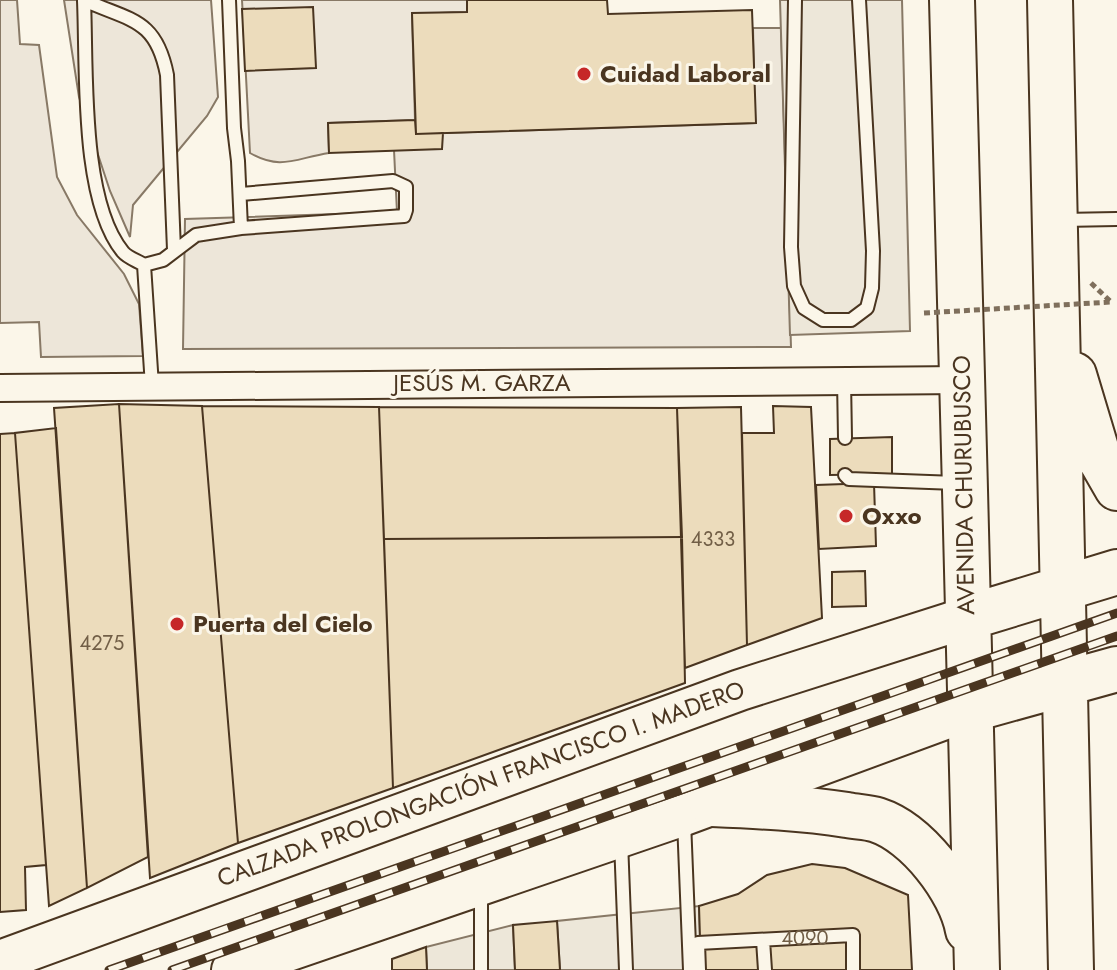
<svg xmlns="http://www.w3.org/2000/svg" width="1117" height="970" font-family="Jost,sans-serif">
  <style>
    .green { fill: #ede6d9; stroke: #887966; stroke-width: 2 }
    .parking { fill: #ede7d9; stroke: #887966; stroke-width: 2 }
    .building { fill: #ecdcbc; stroke: #4a3520; stroke-width: 2 }
    .lines { fill: none; stroke-linecap: round; stroke-linejoin: round }
    .lane-casing { stroke: #4a3520; stroke-width: 16 }
    .street-casing { stroke: #4a3520; stroke-width: 30 }
    .primary-casing { stroke: #4a3520; stroke-width: 44 }
    .highway-casing { stroke: #4a3520; stroke-width: 48 }
    .path { stroke: #7f6f5c; stroke-width: 5; stroke-dasharray: 6 4; stroke-linecap: butt }
    .lane { stroke: #fbf6e9; stroke-width: 12 }
    .street { stroke: #fbf6e9; stroke-width: 26 }
    .primary { stroke: #fbf6e9; stroke-width: 40 }
    .highway { stroke: #fbf6e9; stroke-width: 44 }
    .rail-casing { stroke: #4a3520; stroke-width: 9 }
    .rail { stroke: #fbf6e9; stroke-width: 6; stroke-dasharray: 18; stroke-linecap: butt }
    .path-bridge { stroke: #7f6f5c; stroke-width: 5; stroke-dasharray: 6 4; stroke-linecap: butt }
    .poi-dot { fill: #c62828; stroke: #fbf6e9; stroke-width: 3 }
    .labels { text-anchor: middle; stroke-width: 6; stroke-linejoin: round; paint-order: stroke }
    .number-label { font-size: 20px; fill: #725f47 }
    .poi-label { font-size: 24px; font-weight: bold; fill: #4a3520; stroke: #fbf6e9; text-anchor: start }
    .street-label { font-size: 24px; fill: #4a3520; stroke: #fbf6e9 }
  </style>
  <rect width="100%" height="100%" fill="#fbf6e9"/>
  <path class="green" d="M0,0H17L20,44L39,45L57,177L77,215L124,274L139,304L143,356L41,357L39,322L0,323Z
    M64,0H211L218,97L207,116L133,205L130,237L110,191L79,97Z
    M242,0H467V12L412,14L415,120L328,123L329,153C296,158 281,171 250,153Z
    M753,28H781L791,347L183,349L185,219L397,212L394,150L443,133L755,123Z"/>
  <path class="parking" d="M780,0H902L910,331L790,335Z
    M699,906L701,970H560L557,921Z
    M513,925L515,970H427L426,947Z"/>
  <path class="building" d="M467,0H607L608,14L752,10L756,123L416,134L412,13L467,12Z
    M313,7L316,68L245,71L242,9Z
    M415,120L416,134L443,133L442,149L329,153L328,123Z
    M119,404L202,406L238,843L150,878Z
    M119,404L148,857L87,888L54,408Z
    M202,406L379,407L393,788L238,843Z
    M773,406L811,407L822,618L747,645L742,433H774Z
    M379,407L677,408L682,537L384,539Z
    M741,407L747,645L685,668L677,408Z
    M56,428L87,888L49,906L15,433Z
    M15,433L46,865L25,867L26,910L0,912V434Z
    M892,437V474L830,475V439Z
    M874,483L876,546L819,549L816,485Z
    M682,537L685,683L393,788L384,539Z
    M865,571L866,606L832,607V572Z
    M812,864L845,868L908,895L912,970H701L699,906L738,894L767,875Z
    M557,921L560,970H515L513,925Z
    M426,947L427,970H392V959Z"/>
  <g class="lines">
    <defs>
      <path id="lane" d="M84,0C130,21 156,18 167,75L174,250
        M795,0L791,247L794,286L804,308L823,320H851L867,308L872,288L873,251L859,0
        M84,1C87,67 80,200 123,252C128,258 138,261 144,265
        M241,194L393,181L406,187V210L404,216L241,228
        M1062,220L1117,219
        M844,380L845,438
        M152,386L144,265L163,260L196,235L241,228L238,161L234,128L229,0
        M845,475L849,479L956,483
        M684,821L690,970
        M621,841L626,970
        M481,890V970
        M763,940L765,970
        M699,970L698,943L853,935V970"/>
      <path id="street" d="M0,388L963,380"/>
      <path id="primary" d="M0,961L740,690L966,618
        M232,970L684,815L969,710"/>
      <path id="highway" d="M952,0C961,323 969,647 977,970
        M1050,0L1071,970
        M1074,375L1098,455L1117,488
        M966,618L1117,572
        M969,710L1117,669
        M712,804C758,806 802,808 847,815C857,817 868,817 877,820C917,833 961,890 968,930"/>
    </defs>
    <use href="#lane" class="lane-casing"/>
    <use href="#street" class="street-casing"/>
    <use href="#primary" class="primary-casing"/>
    <use href="#highway" class="highway-casing"/>
    <path class="path" d="M1091,283L1111,302"/>
    <use href="#lane" class="lane"/>
    <use href="#street" class="street"/>
    <use href="#primary" class="primary"/>
    <use href="#highway" class="highway"/>
    <defs>
      <path id="rail" d="M109,970L1117,613
        M172,970L1117,636"/>
    </defs>
    <use href="#rail" class="rail-casing"/>
    <use href="#rail" class="rail"/>
    <path class="path-bridge" d="M924,313L1111,302"/>
  </g>
  <g class="poi-dot">
    <circle cx="584" cy="74" r="8"/>
    <circle cx="846" cy="516" r="8"/>
    <circle cx="177" cy="624" r="8"/>
  </g>
  <g class="labels">
    <g class="number-label">
      <text x="713" y="546">4333</text>
      <text x="102" y="650">4275</text>
      <text x="805" y="945">4090</text>
    </g>
    <g class="poi-label">
      <text x="600" y="82">Cuidad Laboral</text>
      <text x="862" y="524">Oxxo</text>
      <text x="193" y="632">Puerta del Cielo</text>
    </g>
    <g class="street-label">
      <text x="482" y="391">JESÚS M. GARZA</text>
      <text transform="translate(964 485) rotate(-91)" y="8">AVENIDA CHURUBUSCO</text>
      <text transform="translate(481 784) rotate(-20)" y="8">CALZADA PROLONGACIÓN FRANCISCO I. MADERO</text>
    </g>
  </g>
</svg>
